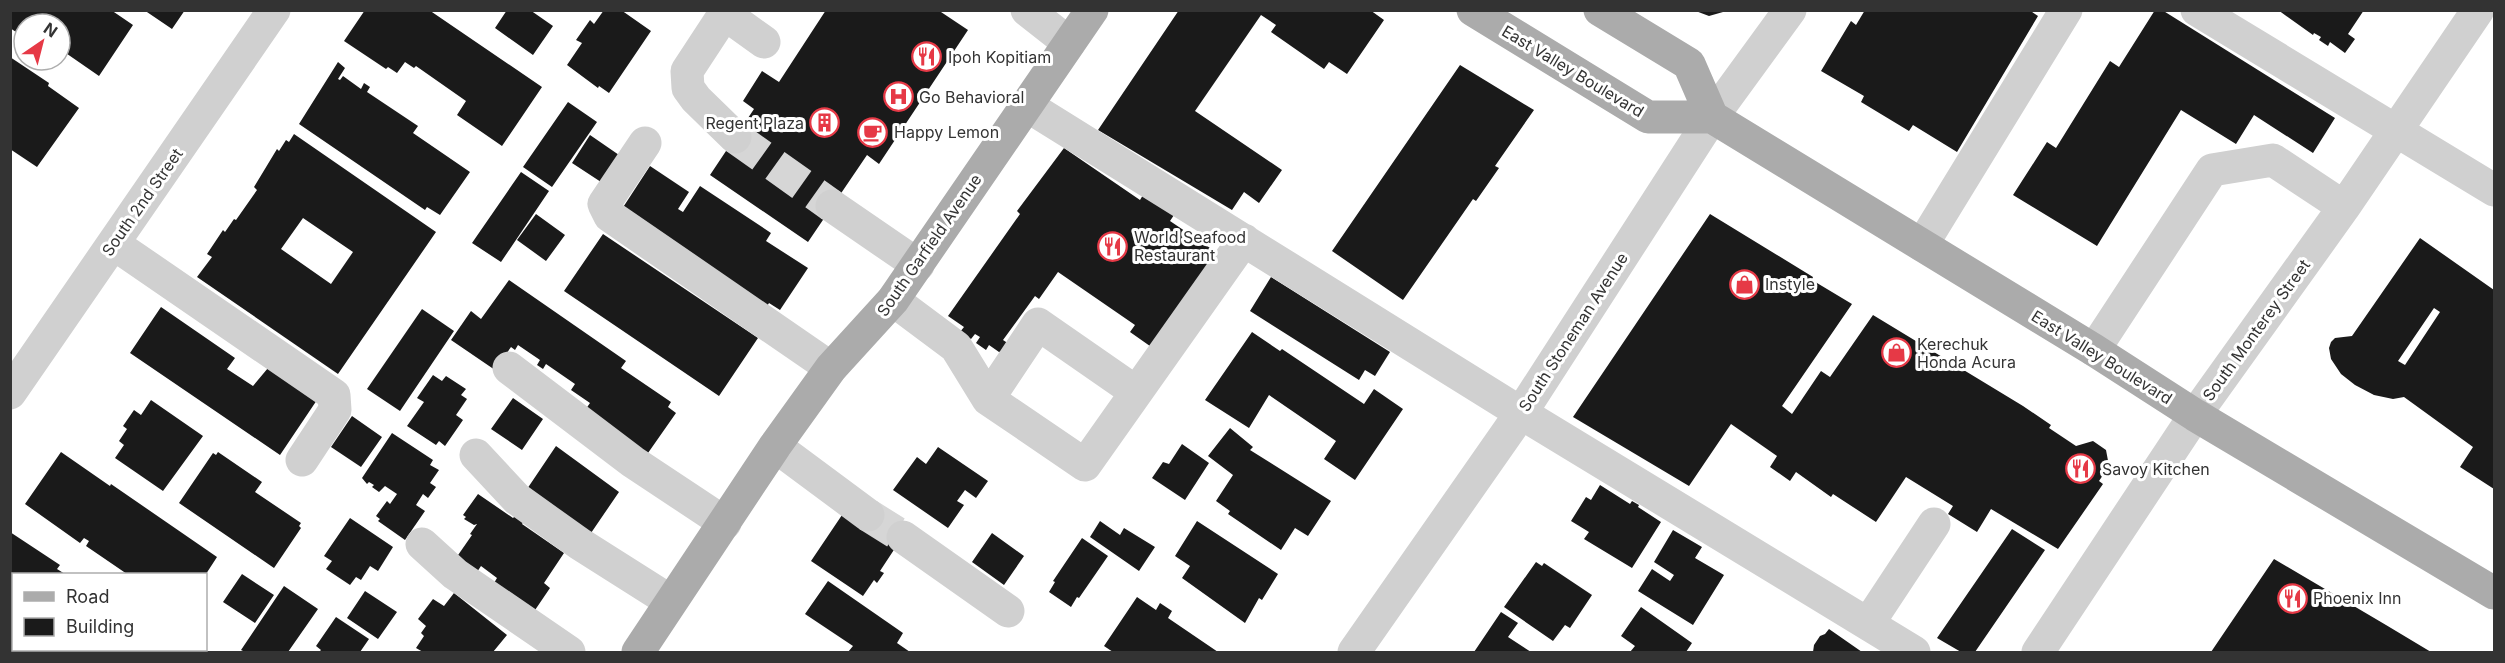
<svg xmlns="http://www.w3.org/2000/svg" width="2505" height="663" font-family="Inter,sans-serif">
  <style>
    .building { fill: #1a1a1a; fill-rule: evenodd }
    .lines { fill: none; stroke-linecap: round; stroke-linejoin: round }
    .minor-tunnel { stroke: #d6d6d6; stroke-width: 33; stroke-dasharray: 33 16; stroke-linecap: butt }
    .minor { stroke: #d0d0d0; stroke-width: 33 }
    .major { stroke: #ababab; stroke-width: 33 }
    .labels { text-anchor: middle; stroke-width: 6; stroke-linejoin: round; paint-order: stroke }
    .poi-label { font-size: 16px; fill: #333; stroke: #fff; text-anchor: start }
    .street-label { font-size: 16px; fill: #333; stroke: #fff }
  </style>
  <rect width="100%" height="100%" fill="#fff"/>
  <path class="building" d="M10,10H111L133,25L99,76L60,49V24H24V31L18,28L16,32L10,28Z
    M144,10H185L172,29Z
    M365,10H429L542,87L502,146L457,115L466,101L416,66L414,68L405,62L397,73L388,67L386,69L344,41Z
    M507,10L522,12L530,10L553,26L533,55L495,28Z
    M604,10H621L651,31L609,93L599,86L598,88L567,65L582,43L576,40L590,20L594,24Z
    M826,10H938L968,30L879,164L867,155L808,242L710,175L754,109L743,101L762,71L779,82Z
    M1179,10H1370L1384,20L1347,74L1329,62L1324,69L1271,32L1276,25L1261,15L1195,111L1282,170L1259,203L1244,192L1232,210L1098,130Z
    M1693,10H1730L1709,16Z
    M1865,10H2029L2038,16L1957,152L1913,125L1909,131L1861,102L1864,96L1821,71L1851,21L1856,25Z
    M2155,10H2162L2335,118L2313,153L2254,115L2236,144L2181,110L2097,246L2013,195L2047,142L2056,148L2110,61L2119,67Z
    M2278,10H2364L2348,34L2355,39L2345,53L2330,42L2328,46L2319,40L2321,37L2314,33L2313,35Z
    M10,57L49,83L48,86L79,108L37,167L10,149Z
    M338,62L345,68L338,79L340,80L343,76L361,89L364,83L370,87L367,92L418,126L413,133L470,172L440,215L427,207L425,210L299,124Z
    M1460,65L1534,110L1495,166L1499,168L1476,201L1473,199L1403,300L1332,251Z
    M568,102L597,122L552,187L523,167Z
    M294,134L436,232L338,374L197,277L212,257L207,254L223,230L225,232L234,219L236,220L257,190L254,187L277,149L279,151L286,140L289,142ZM303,218L353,252L331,284L281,249Z
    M590,135L619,155L601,182L572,163Z
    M1064,148L1140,200L1143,195L1174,215L1170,221L1222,256L1157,351L1130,332L1135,325L1058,272L1039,299L1035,296L1003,340L1009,344L1002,351L999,352L989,345L986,350L976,343L980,337L975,334L971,339L960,332L964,327L948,316L1020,214L1017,211Z
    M650,166L689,192L678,209L683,212L700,186L771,233L766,241L808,268L780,310L769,303L766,308L618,215Z
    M521,172L549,191L501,262L472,243Z
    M536,214L565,235L546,261L517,240Z
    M1710,214L1813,277L1812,280L1852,304L1782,406L1792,414L1821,371L1830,377L1873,315L2023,406L2051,425L2049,428L2076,446L2093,441L2106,450L2109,466L2099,481L2103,484L2058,549L1991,509L1977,532L1948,514L1953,506L1906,477L1876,522L1833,494L1831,497L1796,472L1790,481L1770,467L1777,456L1731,424L1689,486L1573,417Z
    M603,234L758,338L719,396L564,291Z
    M2420,238L2494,290V489L2460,467L2473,447L2404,397L2393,399L2374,395L2355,385L2341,374L2331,359L2329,348L2331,342L2335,338L2352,336ZM2434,308L2440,312L2405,365L2398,361Z
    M1271,277L1390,352L1375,376L1365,370L1359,380L1250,311Z
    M509,280L626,361L621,368L671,402L668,407L676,413L648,453L581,416L590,403L571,390L575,384L546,364L543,369L537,365L540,360L518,345L515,350L511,347L495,370L451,340L471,311L481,319Z
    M161,307L235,358L227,369L253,386L268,368L319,397L280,455L130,353Z
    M422,309L454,331L400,411L367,389Z
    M1252,332L1280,351L1282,349L1364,404L1374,389L1403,409L1355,480L1324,459L1336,441L1269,395L1249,428L1205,400Z
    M433,375L442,381L446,376L466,389L461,395L467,399L456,415L463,420L445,446L439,441L436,445L407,426L424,402L417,398Z
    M513,398L543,419L522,450L491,429Z
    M151,400L203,436L163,491L115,458L124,445L119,441L127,429L123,426L134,410L141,415Z
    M352,416L382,437L361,467L331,447Z
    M1230,428L1253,447L1250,450L1331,501L1308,536L1295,528L1281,550L1228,514L1230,511L1216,501L1233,475L1208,456Z
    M392,433L433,460L430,465L439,470L430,483L436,487L428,498L423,494L416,505L425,511L405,540L378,521L380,519L376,516L387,501L390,504L397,494L385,486L379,492L372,487L374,485L369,482L367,484L362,478Z
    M1182,444L1209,463L1185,500L1152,478L1163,462L1169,464Z
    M556,446L619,492L591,533L525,492Z
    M938,447L988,481L976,498L965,490L957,501L964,505L948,528L893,490L917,457L926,464Z
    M61,452L110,486L111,484L217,557L206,574H127L86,546L89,541L84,538L80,543L25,504Z
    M218,452L262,482L255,492L301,523L299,526L301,528L274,568L179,503L213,453L216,455Z
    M1600,485L1630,504L1632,501L1639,505L1638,507L1661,522L1632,568L1584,539L1589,532L1571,521L1586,497L1591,500Z
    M478,494L513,518L516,515L524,521L522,524L564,553L544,583L550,588L533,613L494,583L497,578L481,566L477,572L456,558L472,535L470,534L477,524L474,525L464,519L466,517L463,515Z
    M876,504L909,527L880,571L884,573L877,583L874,580L863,596L811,561L842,515Z
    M350,518L393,547L378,571L370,566L361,580L356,577L350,585L326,569L332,561L324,556Z
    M1100,521L1120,535L1124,528L1155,547L1139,571L1090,537Z
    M1197,521L1278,574L1262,600L1259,598L1245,623L1182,578L1190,566L1175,556Z
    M2012,529L2045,550L1975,652H1961L1937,638Z
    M1673,530L1702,547L1695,558L1724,575L1693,625L1638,591L1652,569L1670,581L1674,575L1654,562Z
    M10,532L60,565L57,569L65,574H14V610L10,608Z
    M992,533L1024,556L1004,585L972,562Z
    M1082,538L1108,556L1079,598L1077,597L1071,607L1049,592L1055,582L1053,581Z
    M2274,559L2386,625L2431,652H2211Z
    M1536,562L1542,566L1544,563L1592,595L1570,628L1565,625L1553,641L1504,607Z
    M242,574L274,595L255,623L223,602Z
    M828,581L903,633L897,643L910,652H848L853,646L805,614Z
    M284,586L318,609L288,652H245L241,650Z
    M365,591L397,612L378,639L347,618Z
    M454,593L507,635L493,652H423L416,648L424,636L421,633L426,626L418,619L433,599L444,606Z
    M1137,597L1156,610L1160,603L1172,611L1168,618L1218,652H1113L1104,646Z
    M1641,607L1692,643L1686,652H1630L1635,646L1621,636Z
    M1501,612L1518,623L1508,637L1531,652H1474Z
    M336,617L369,639L360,652H319L321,650L316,646Z
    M1829,629L1862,652H1813L1814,645L1820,636L1825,634Z
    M10,640L14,642V650H25L29,652H10Z
    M70,650H153L151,652H74Z"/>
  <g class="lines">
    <path class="minor-tunnel" d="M735,137L832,206
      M868,515L903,537"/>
    <path class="minor" d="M727,10L687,71L688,88L696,99L735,137
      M1027,10L1069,43
      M2197,10L2494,190
      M725,14L764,42
      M1026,105L1521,413L1914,652
      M645,143L604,204L610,216L831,368
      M832,206L918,265
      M114,244L334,395L335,410L302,460
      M1922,245L2066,10
      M893,300L956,347L988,399L1085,465L1244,240
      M2094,350L2212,170L2273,160L2344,207
      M509,368L633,462L725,523
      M10,393L274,10
      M988,399L1038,324L1136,392
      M775,446L868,515
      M476,455L517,499L580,544L670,601
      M903,537L1008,611
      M422,544L455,574L569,652
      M1868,624L1934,524
      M1354,652L1521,413L1712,117L1790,10
      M2038,652L2195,415L2344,207L2478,10"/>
    <path class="major" d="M1473,10L1648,117H1712L2094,350L2195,415L2494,593
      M1600,10L1689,64L1712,117
      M638,652L775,446L831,368L893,300L1092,10"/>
  </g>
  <defs>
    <symbol id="restaurant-ring" viewBox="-11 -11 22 22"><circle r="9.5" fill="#fff" stroke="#e63946" stroke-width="1.5"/><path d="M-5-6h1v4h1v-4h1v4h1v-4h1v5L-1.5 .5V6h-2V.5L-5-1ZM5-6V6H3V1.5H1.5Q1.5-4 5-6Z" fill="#e63946"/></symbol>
    <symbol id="hospital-ring" viewBox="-11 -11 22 22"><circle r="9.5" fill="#fff" stroke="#e63946" stroke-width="1.5"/><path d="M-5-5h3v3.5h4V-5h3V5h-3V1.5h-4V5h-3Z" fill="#e63946"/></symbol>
    <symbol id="building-ring" viewBox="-11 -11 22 22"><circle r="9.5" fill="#fff" stroke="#e63946" stroke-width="1.5"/><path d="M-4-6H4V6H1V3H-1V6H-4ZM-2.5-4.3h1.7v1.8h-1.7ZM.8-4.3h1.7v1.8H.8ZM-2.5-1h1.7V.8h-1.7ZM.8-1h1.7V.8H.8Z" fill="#e63946"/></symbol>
    <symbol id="cafe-ring" viewBox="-11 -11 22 22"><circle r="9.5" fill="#fff" stroke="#e63946" stroke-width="1.5"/><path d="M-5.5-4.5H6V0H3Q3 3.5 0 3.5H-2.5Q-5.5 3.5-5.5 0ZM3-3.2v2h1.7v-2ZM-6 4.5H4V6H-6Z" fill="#e63946"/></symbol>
    <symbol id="shop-ring" viewBox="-11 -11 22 22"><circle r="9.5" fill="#fff" stroke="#e63946" stroke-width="1.5"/><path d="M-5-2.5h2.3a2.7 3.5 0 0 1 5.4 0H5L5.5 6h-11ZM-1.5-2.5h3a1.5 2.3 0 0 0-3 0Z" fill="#e63946"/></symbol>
  </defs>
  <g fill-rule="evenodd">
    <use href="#restaurant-ring" x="910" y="40" width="33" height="33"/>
    <use href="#hospital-ring" x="882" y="80" width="33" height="33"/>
    <use href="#building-ring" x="808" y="106" width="33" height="33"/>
    <use href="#cafe-ring" x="856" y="116" width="33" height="33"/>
    <use href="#restaurant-ring" x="1096" y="230" width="33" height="33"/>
    <use href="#shop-ring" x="1728" y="268" width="33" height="33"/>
    <use href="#shop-ring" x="1880" y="336" width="33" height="33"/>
    <use href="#restaurant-ring" x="2064" y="452" width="33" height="33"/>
    <use href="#restaurant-ring" x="2276" y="582" width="33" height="33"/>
  </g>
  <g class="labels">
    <g class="poi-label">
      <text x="948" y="63">Ipoh Kopitiam</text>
      <text x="919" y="103">Go Behavioral</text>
      <text x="804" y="129" text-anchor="end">Regent Plaza</text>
      <text x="894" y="138">Happy Lemon</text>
      <text x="1134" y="243">World Seafood<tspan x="1134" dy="18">Restaurant</tspan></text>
      <text x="1765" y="290">Instyle</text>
      <text x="1917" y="350">Kerechuk<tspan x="1917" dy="18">Honda Acura</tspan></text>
      <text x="2102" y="475">Savoy Kitchen</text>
      <text x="2313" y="604">Phoenix Inn</text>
    </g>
    <g class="street-label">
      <text transform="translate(1573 71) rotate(31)" y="6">East Valley Boulevard</text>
      <text transform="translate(142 202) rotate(-55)" y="6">South 2nd Street</text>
      <text transform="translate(929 245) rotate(-55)" y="6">South Garfield Avenue</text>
      <text transform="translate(2256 330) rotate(-54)" y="6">South Monterey Street</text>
      <text transform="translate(1573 332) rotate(-57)" y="6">South Stoneman Avenue</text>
      <text transform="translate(2102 357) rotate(32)" y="6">East Valley Boulevard</text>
    </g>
  </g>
  <rect width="2505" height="663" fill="none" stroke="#333333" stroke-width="24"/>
  <rect x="12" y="573" width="195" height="78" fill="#ffffff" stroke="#adadad" stroke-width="1.5"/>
  <rect x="24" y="592" width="30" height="9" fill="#ababab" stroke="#adadad" stroke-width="1.5"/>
  <text x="66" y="603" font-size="18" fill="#333333">Road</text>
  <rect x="24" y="618" width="30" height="18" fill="#1a1a1a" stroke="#adadad" stroke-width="1.5"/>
  <text x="66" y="633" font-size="18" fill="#333333">Building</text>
  <g transform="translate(42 42) rotate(35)"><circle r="28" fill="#ffffff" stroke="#adadad" stroke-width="1.5"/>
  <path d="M0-4.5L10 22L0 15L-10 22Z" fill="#e63946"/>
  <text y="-9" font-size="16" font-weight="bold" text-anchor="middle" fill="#333333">N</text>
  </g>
</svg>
